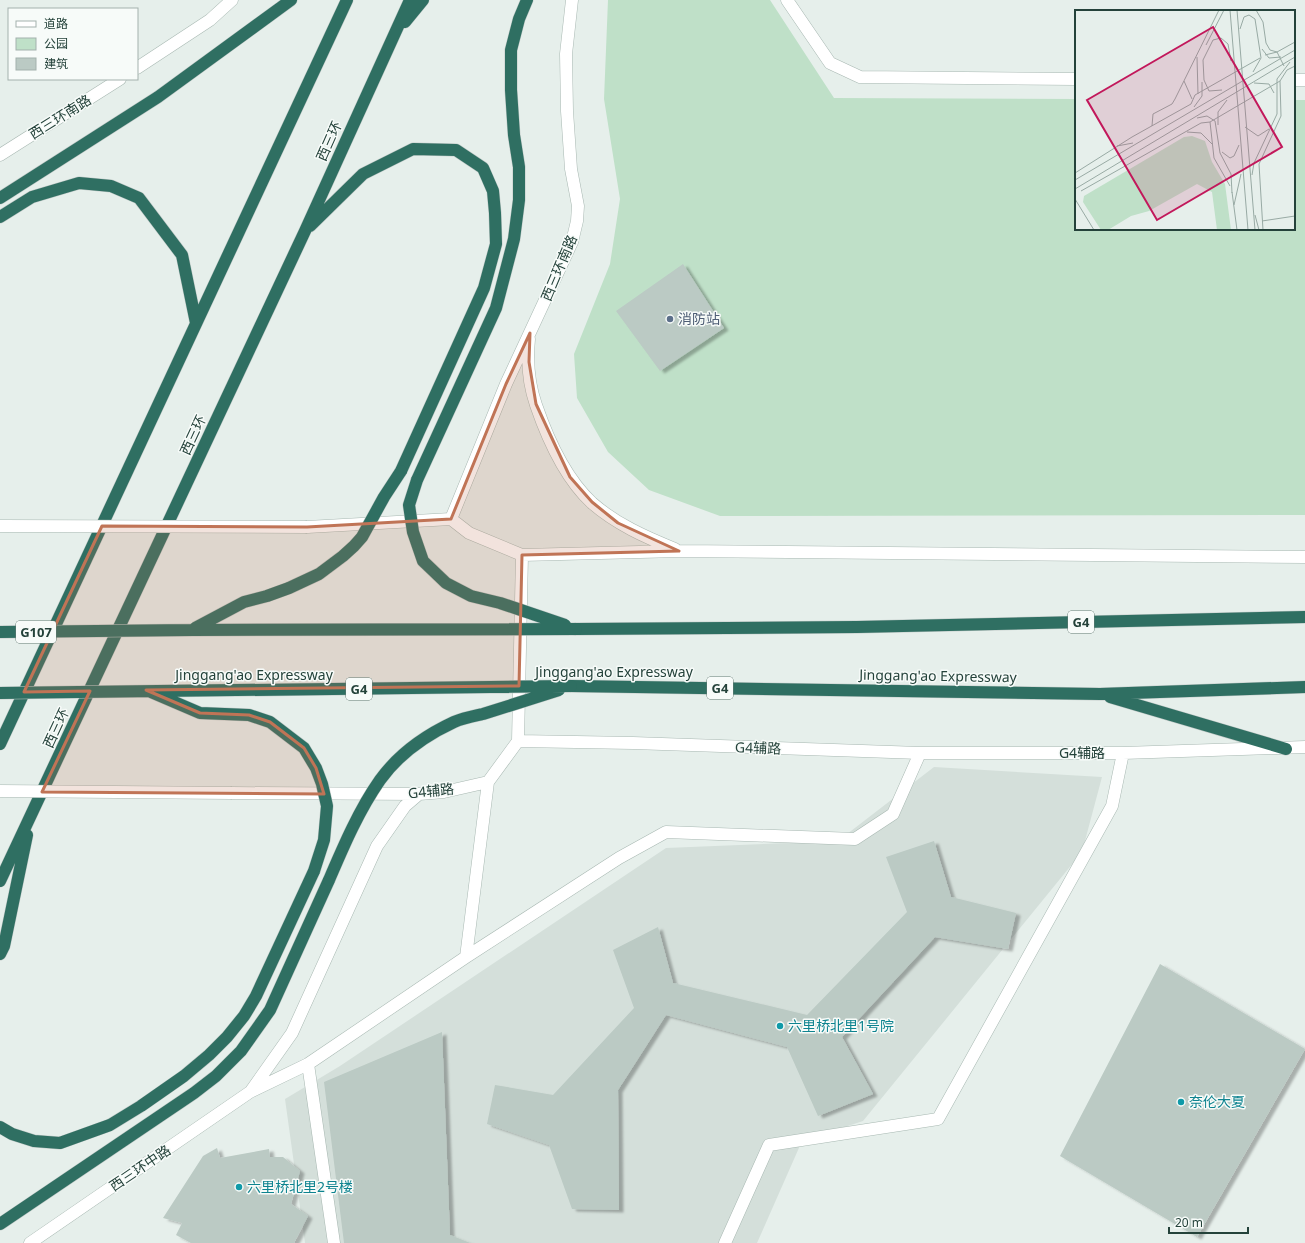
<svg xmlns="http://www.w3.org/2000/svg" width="1305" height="1243" font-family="'Noto Sans','Noto Sans SC',sans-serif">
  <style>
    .built { fill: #d4dfda }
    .park { fill: #bfe0c8 }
    .building { fill: #bbcac4; filter: url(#shadow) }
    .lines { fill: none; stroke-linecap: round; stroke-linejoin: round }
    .minor-casing { stroke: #a8b8b2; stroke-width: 13 }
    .highway-casing { stroke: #c2cac8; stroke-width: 13 }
    .minor { stroke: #fff; stroke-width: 12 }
    .highway { stroke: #2f6f62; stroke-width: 12 }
    .minor-bridge-casing { stroke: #a8b8b2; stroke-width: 13; stroke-linecap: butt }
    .highway-bridge-casing { stroke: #c2cac8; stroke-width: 13; stroke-linecap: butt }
    .minor-bridge { stroke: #fff; stroke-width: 12 }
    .highway-bridge { stroke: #2f6f62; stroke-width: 12 }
    .marked { fill: #c07456; fill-opacity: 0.2; stroke: #c07456; stroke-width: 3; stroke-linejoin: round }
    .service-dot { fill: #5c6f8a; stroke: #f7fbf9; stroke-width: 1.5 }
    .culture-dot { fill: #0f9aa8; stroke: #f7fbf9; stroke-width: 1.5 }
    .labels { text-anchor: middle; stroke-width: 3; stroke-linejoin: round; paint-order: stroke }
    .shield { fill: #f7fbf9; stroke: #637a73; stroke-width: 1 }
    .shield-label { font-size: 13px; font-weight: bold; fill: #24423a }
    .street-label { font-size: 14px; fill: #24423a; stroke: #f7fbf9 }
    .service-label { font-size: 14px; fill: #4e5e75; stroke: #f7fbf9; text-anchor: start }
    .culture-label { font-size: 14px; fill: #0d838f; stroke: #f7fbf9; text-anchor: start }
    .inset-road { fill: none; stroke: #98aaa4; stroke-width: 1 }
    .view { fill: #c2185b; fill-opacity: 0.15; stroke: #c2185b; stroke-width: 2 }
    .inset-edge { fill: none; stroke: #24423a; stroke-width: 2 }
  </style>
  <defs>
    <filter id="shadow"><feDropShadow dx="4.5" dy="2.5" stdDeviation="1" flood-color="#0004"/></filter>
  </defs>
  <rect width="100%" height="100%" fill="#e6efeb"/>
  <path class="built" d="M934,767L1102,777L1082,852L863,1121L802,1141L757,1243H305L285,1099L340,1066L666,848L838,841Z"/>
  <path class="park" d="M608,0H770L834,98L1076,99V229H1294V100H1305V515L720,516L649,490L608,452L577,398L574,354L610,264L620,199L604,99Z"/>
  <path class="building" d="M683,264L724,328L660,371L616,311Z
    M934,841L951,897L1016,913L1008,949L935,937L842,1037L873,1094L818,1116L787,1047L666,1015L618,1090L619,1210L572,1209L549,1145L487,1124L495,1085L553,1095L634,1008L613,950L658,927L673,983L807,1015L907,912L886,857Z
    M1160,964L1305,1049L1197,1237L1060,1156Z
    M442,1032L450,1235L470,1243H344L324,1082Z
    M217,1148L220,1158L269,1149L270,1157H283L300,1171L291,1204L308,1216L294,1243H191L176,1235L182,1223L163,1218L203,1156Z"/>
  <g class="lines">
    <defs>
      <path id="minor" d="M787,0L830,63L860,77L1076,79
        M137,68L210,20L232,0
        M1294,80H1305
        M0,155L120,79
        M529,339C527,360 529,385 536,405C548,440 565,478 592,503C616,524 645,537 675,549
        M451,519L506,384L572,242L577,221L578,206L571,169L567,111L566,54L572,0
        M307,527L451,519L469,533L522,555L679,551L1305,557
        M518,741L633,743L920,753H1123L1305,747
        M518,741L522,555
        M232,793L419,794L444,792L488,782L518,741
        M466,957L488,782
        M308,1064L334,1243
        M251,1091L292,1033L377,846L405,806L419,794
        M30,1243L250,1092L308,1064L466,957L619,858L666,832L855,839L893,814L920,753
        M725,1243L769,1145L938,1119L1112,806L1123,753"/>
      <path id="highway" d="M405,22L423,0
        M0,198L158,97L291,0
        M0,217L32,197L79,183L111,186L139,198L182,255L196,323
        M310,226L363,174L413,149L456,150L483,168L493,191L495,213L496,244L484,288L401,471
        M417,480L496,308L514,239L519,200V167L514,135L511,90V50L519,19L527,0
        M576,629L857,627L1305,617
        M571,686L1100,694L1305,687
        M1110,697L1286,749
        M0,744L347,0
        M0,881L305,231L410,0
        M0,954L4,946L27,835
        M0,1127L12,1134L34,1141L60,1143L110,1125L141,1106L184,1076L209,1055L227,1037L244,1016L256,996L314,871
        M0,1224L194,1093L216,1076L241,1051L270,1010L329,880"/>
    </defs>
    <use href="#minor" class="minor-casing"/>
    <use href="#highway" class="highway-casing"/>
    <use href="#minor" class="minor"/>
    <use href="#highway" class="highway"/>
    <defs>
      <path id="minor-bridge" d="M0,526L307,527
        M0,791L232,793"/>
      <path id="highway-bridge" d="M417,480L409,505L413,532L423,561L446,583L471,596L500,603L565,625
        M195,628L244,602L267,596L289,588L319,574L343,556L354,546L362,537L384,497L401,471
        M0,632L192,630L576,629
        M151,692L200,713L249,715L270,722L304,748L316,768L322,784L327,806L324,840L314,871
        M0,693L571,686
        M329,880C344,845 359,810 380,780C398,755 426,735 454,722C463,718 474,716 483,714C508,706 533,698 559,690"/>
    </defs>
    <use href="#minor-bridge" class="minor-bridge-casing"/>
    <use href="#highway-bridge" class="highway-bridge-casing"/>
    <use href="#minor-bridge" class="minor-bridge"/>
    <use href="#highway-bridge" class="highway-bridge"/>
  </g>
  <path class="marked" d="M530,333L529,362L536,404L570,477L592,502L618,523L679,551L522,555L519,686L146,690L200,713L249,715L270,722L304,748L316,768L324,794L42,792L90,691L24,692L102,526L307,527L451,519L506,384Z"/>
  <circle class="service-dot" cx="670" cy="319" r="4"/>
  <g class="culture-dot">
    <circle cx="780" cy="1026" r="4"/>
    <circle cx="1181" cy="1102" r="4"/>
    <circle cx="239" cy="1187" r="4"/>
  </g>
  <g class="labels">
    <g class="shield">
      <rect x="1068" y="611" width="26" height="22" rx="3"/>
      <rect x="16" y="621" width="40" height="22" rx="3"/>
      <rect x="707" y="677" width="26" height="22" rx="3"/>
      <rect x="346" y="678" width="26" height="22" rx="3"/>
    </g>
    <g class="shield-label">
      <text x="1081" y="627">G4</text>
      <text x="36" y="637">G107</text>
      <text x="720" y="693">G4</text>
      <text x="359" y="694">G4</text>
    </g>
    <g class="street-label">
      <text transform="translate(60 117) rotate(-32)" y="5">西三环南路</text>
      <text transform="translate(329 141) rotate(-66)" y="5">西三环</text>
      <text transform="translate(559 268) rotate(-67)" y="5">西三环南路</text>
      <text transform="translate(193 435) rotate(-65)" y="5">西三环</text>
      <text x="614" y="677">Jinggang'ao Expressway</text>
      <text x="254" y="680">Jinggang'ao Expressway</text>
      <text transform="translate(938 676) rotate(1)" y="5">Jinggang'ao Expressway</text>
      <text transform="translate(56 728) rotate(-65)" y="5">西三环</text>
      <text transform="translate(758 748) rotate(2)" y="5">G4辅路</text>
      <text x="1082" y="758">G4辅路</text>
      <text transform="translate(431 791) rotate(-6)" y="5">G4辅路</text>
      <text transform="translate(140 1168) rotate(-34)" y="5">西三环中路</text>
    </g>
    <g class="service-label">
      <text x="678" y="324">消防站</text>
    </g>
    <g class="culture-label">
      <text x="788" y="1031">六里桥北里1号院</text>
      <text x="1189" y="1107">奈伦大夏</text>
      <text x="247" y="1192">六里桥北里2号楼</text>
    </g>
  </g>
  <g transform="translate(1075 10)">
    <rect width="220" height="220" fill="#e6efeb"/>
    <path d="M117,126L130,131L137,152L150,174L156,220H142L137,182L122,174L74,201L56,206L33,220H26L8,192L9,186L109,127Z" fill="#bfe0c8"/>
    <path class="inset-road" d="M155,0L173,220M162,0L180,220M181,0L188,12L191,33L195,40L202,42L209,56M165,19L169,7L174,5L180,9L186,48L178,62M131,35L149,0M187,39L194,48L206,47M190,45L202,42L220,32M122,47L123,84M109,71L117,89M179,73L194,74L199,83M147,80L134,81L129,70L128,50L138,30L146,28L153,34L156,51M116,94L120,85L185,48M119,97L127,86V72M122,108L132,106L140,111L145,143L156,164L157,183M135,112L139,148L155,176M143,115V102L152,90M77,116L78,104L97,94L100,89L144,0M170,117L183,126L194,119M112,122L126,123L137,134M42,136L58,133M147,142L155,148L159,146L164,135M0,163L57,127L116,94M177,165L179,153L202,104V69L215,52M0,170L220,40M0,179L220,47M6,181L126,113L135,112L205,71L212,60L220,56M157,182L162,220M0,189L19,220M159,195L166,164M180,205L184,220M187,211L220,206M188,220L184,154L206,106L205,71"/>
    <path class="view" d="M138,17L207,137L82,210L12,90Z"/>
    <rect width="220" height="220" class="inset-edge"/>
  </g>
  <rect x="8" y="8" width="130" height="72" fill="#f7fbf9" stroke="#a3b1ad"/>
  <rect x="16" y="21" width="20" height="6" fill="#ffffff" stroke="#a3b1ad"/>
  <text x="44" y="28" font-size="12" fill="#24423a">道路</text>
  <rect x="16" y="38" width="20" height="12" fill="#bfe0c8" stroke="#a3b1ad"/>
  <text x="44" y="48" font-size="12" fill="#24423a">公园</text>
  <rect x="16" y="58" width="20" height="12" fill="#bbcac4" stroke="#a3b1ad"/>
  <text x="44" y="68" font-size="12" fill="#24423a">建筑</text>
  <path d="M1169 1227v6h79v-6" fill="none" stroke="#24423a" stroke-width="2"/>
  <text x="1175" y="1227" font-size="12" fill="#24423a" stroke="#f7fbf9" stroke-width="3" paint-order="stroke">20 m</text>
</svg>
